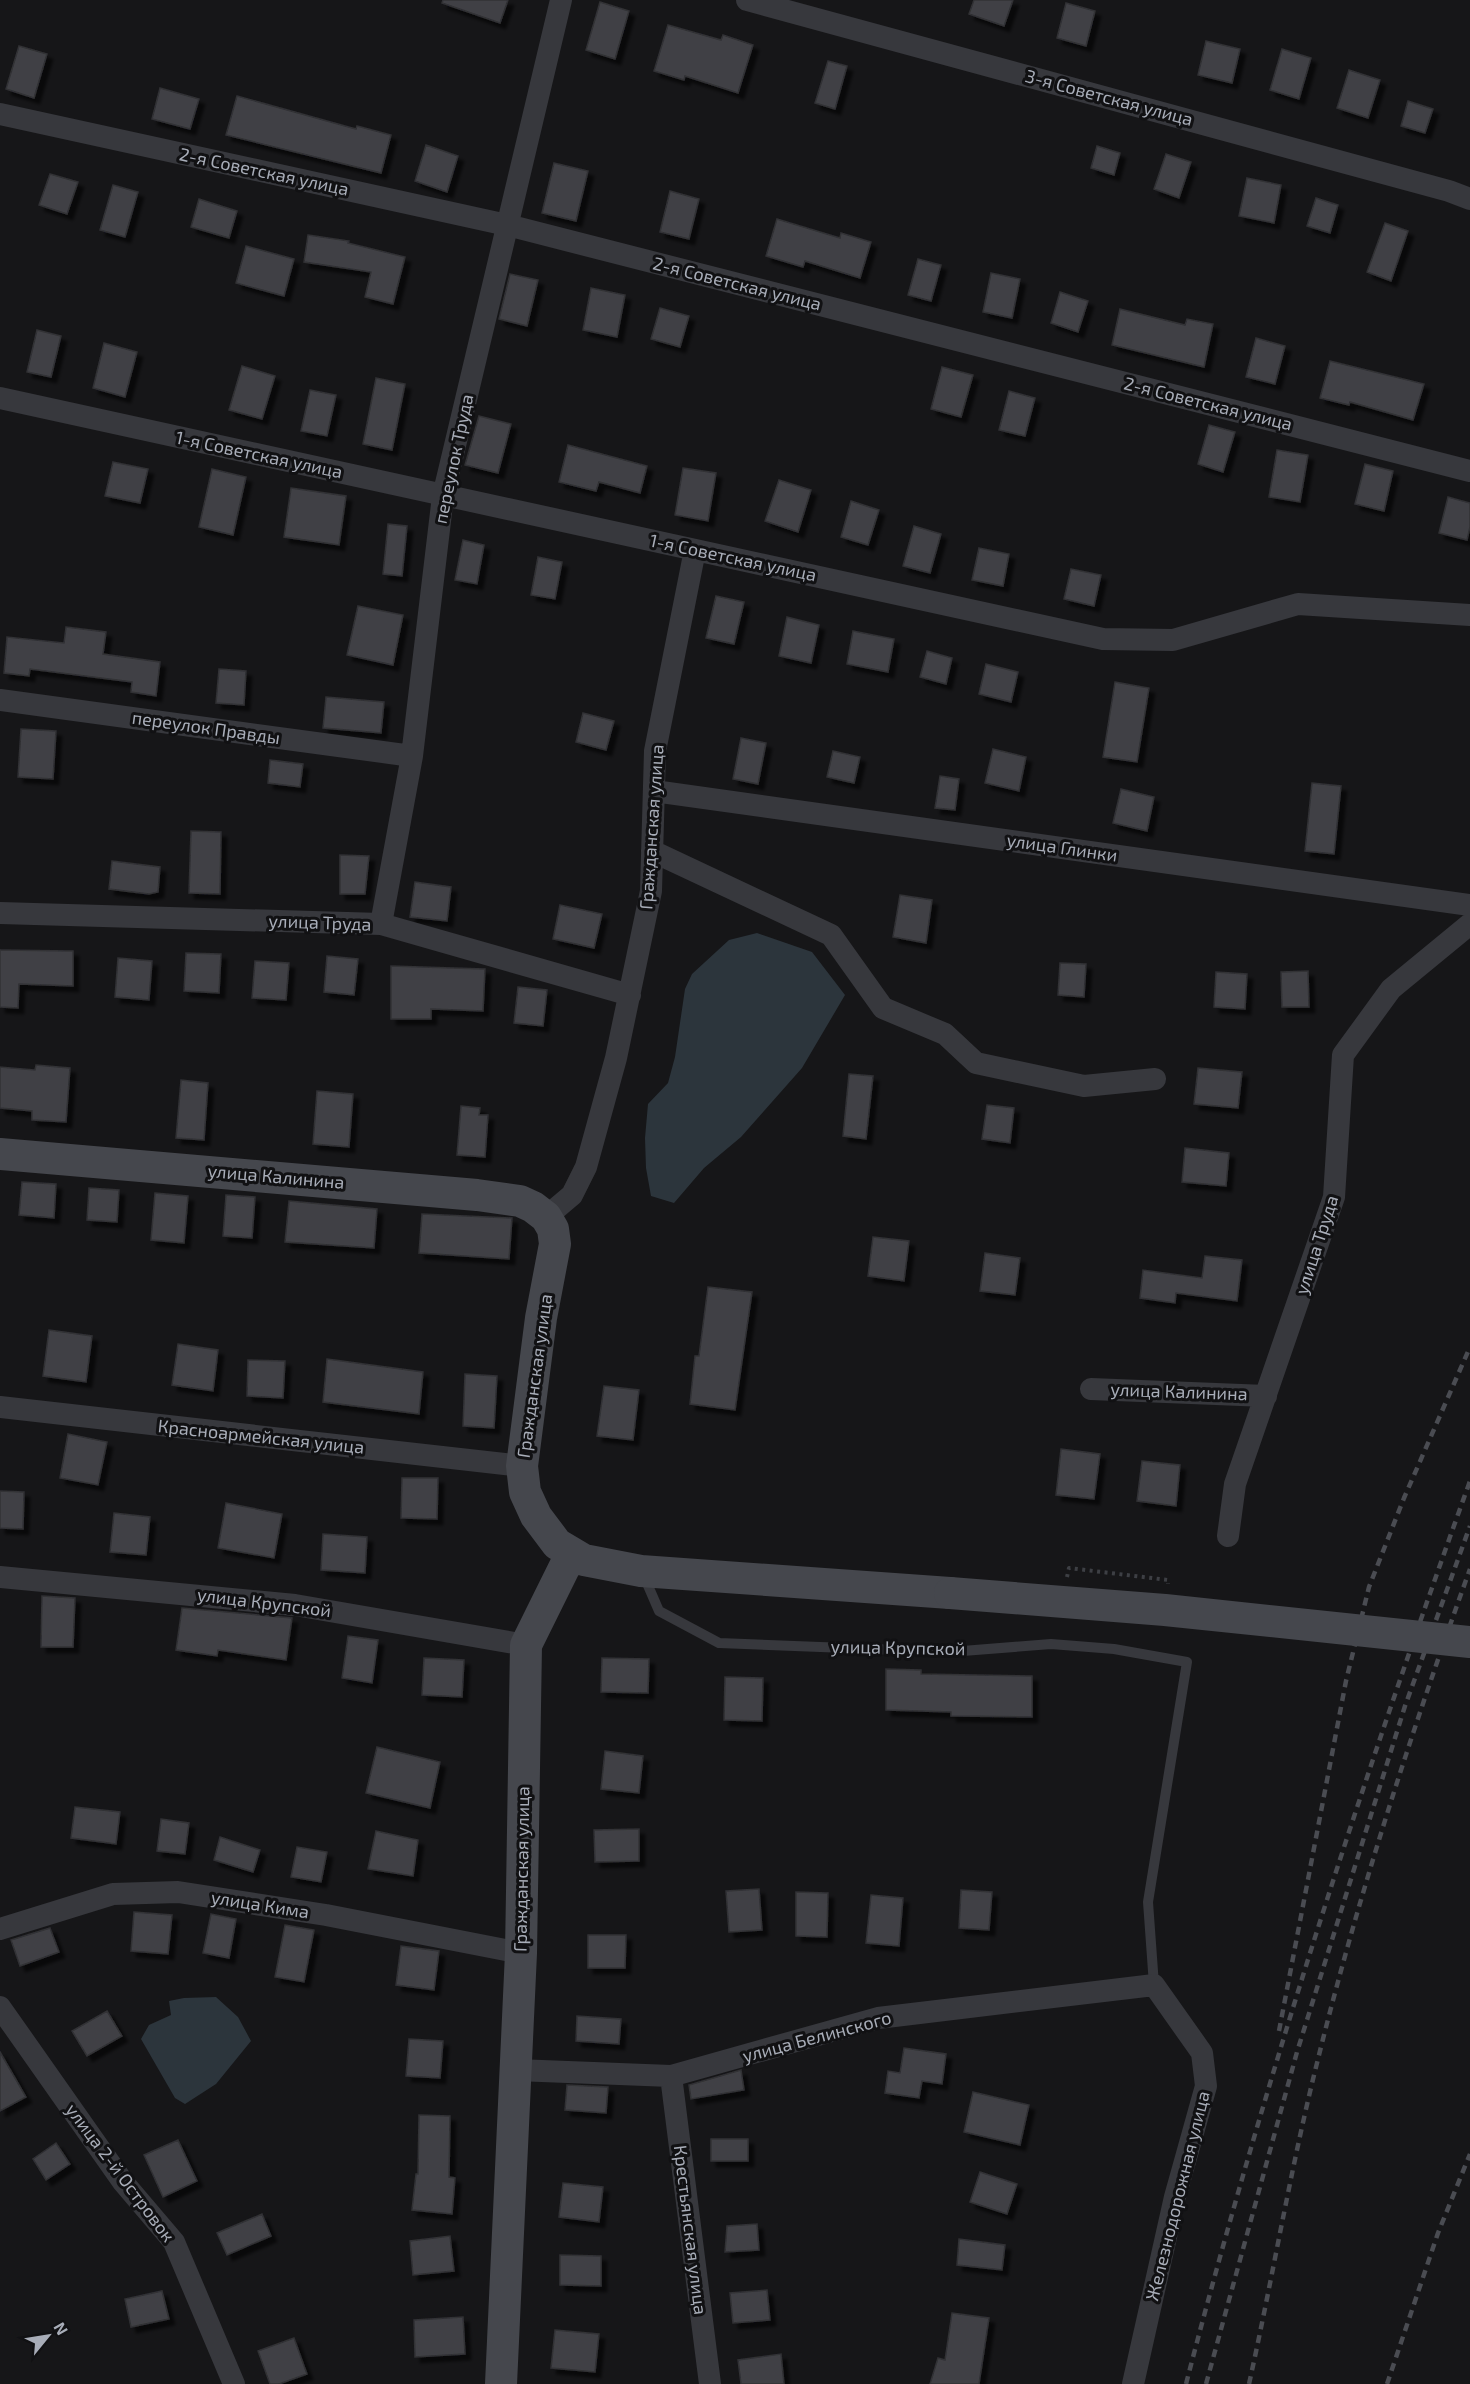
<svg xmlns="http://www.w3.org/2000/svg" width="1470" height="2384" font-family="'Exo 2',sans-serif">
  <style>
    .water { fill: #2c353c }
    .building { fill: #404145; stroke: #303034; stroke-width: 1.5; filter: url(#shadow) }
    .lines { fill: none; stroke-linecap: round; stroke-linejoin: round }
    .path { stroke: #3d3f44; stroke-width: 4; stroke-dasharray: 3 4.5; stroke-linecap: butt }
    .lane { stroke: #37383d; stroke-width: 10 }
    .street { stroke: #37383d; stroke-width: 22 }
    .secondary { stroke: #45474d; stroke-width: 32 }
    .rail { stroke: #4a4c52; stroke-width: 4.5; stroke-dasharray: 8 6; stroke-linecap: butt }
    .secondary-bridge { stroke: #45474d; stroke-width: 32 }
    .labels { text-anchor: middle; stroke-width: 6; stroke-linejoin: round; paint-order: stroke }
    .street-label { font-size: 18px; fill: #a8adb8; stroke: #111113 }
  </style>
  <defs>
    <filter id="shadow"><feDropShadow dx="5.5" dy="5.5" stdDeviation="1.5" flood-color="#0009"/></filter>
  </defs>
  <rect width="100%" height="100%" fill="#161618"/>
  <path class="water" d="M757,933L812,952L845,995L802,1068L741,1137L704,1168L674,1203L651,1196L646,1168L645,1138L648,1104L668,1083L675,1057L685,989L692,974L729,940Z
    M216,1997L238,2017L251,2041L216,2084L185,2104L175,2098L141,2039L149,2025L171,2015L169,2001L184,1998Z"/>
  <path class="building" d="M443,0H508L500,23L442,3Z
    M974,0H1013L1004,26L969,14Z
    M600,2L629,11L615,59L586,50Z
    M1066,3L1095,11L1086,46L1057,38Z
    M668,25L721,40L723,35L753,45L738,93L685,76L684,80L654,71Z
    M1206,41L1240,49L1232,83L1198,75Z
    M19,46L47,54L34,98L6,89Z
    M1282,49L1311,58L1299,99L1270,90Z
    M828,61L847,66L835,109L815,103Z
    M1349,70L1380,80L1368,118L1337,108Z
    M160,88L199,99L190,129L152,119Z
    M237,96L356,129L357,126L391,135L381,173L226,135Z
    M1408,101L1433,109L1425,133L1401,126Z
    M426,145L458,156L447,192L415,181Z
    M1097,146L1120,153L1114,175L1091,168Z
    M1166,154L1191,162L1179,198L1154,189Z
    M554,163L588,171L576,221L542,213Z
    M50,174L78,182L67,214L39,205Z
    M1247,178L1281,185L1274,223L1239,216Z
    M113,185L138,192L125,237L100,230Z
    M670,191L699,199L689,239L660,232Z
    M1316,198L1338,205L1330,233L1307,226Z
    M199,199L237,211L229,238L191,227Z
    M777,219L840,238L841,233L871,242L860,278L805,261L803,267L766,256Z
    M1385,223L1408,231L1391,281L1367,272Z
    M308,235L349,241L348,243L405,257L393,304L365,297L371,272L304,262Z
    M246,246L294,259L284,296L236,283Z
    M918,259L941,265L931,301L908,295Z
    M991,273L1020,279L1012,318L983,312Z
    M510,274L538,280L527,326L499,319Z
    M591,288L625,295L617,337L583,330Z
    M1060,292L1088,301L1078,332L1051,323Z
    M660,308L689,316L680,347L651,339Z
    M1120,309L1185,325L1187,319L1213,324L1204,367L1112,345Z
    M37,330L61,336L51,377L27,372Z
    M1256,338L1285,346L1275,384L1246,377Z
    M104,343L137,352L125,397L93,388Z
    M1330,361L1424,384L1413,420L1350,402L1349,405L1320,398Z
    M242,366L275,376L262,419L229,410Z
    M942,367L973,375L961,417L931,409Z
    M376,378L405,384L392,450L363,444Z
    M310,390L336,395L327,436L301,431Z
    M1009,391L1035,398L1025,436L999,430Z
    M479,416L511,424L498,473L465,465Z
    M1209,425L1235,432L1223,472L1198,464Z
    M568,445L647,466L640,493L599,482L596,491L559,482Z
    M1277,450L1308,455L1300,502L1269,497Z
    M113,462L148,469L140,503L105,496Z
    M1365,464L1393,471L1384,511L1355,504Z
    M683,468L716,473L708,521L675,515Z
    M212,469L246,477L233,535L199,527Z
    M779,480L811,490L798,532L765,521Z
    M291,488L346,496L339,545L284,537Z
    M1448,497L1470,503V527L1467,540L1439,533Z
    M851,501L879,510L868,545L841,537Z
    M388,524L407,526L402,576L383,574Z
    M914,526L941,534L930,573L903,566Z
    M463,540L484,545L477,584L455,580Z
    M979,548L1009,554L1003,586L972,580Z
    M538,557L562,562L555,599L531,595Z
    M1071,569L1101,575L1094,606L1064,599Z
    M716,596L744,602L734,644L706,638Z
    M358,606L403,615L393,665L347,655Z
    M787,617L819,625L811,663L779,656Z
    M66,627L106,632L103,654L160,662L156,696L131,692L132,682L30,669L29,676L4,673L7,637L64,643Z
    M853,631L894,639L888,672L847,664Z
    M927,651L952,658L946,684L920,677Z
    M986,664L1018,672L1011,702L979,694Z
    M219,669L246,671L244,705L216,703Z
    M1115,682L1149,688L1137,762L1103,757Z
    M326,697L384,702L381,733L323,728Z
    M583,713L614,721L606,750L576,742Z
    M21,729L56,731L53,779L18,777Z
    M741,738L766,743L758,784L733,779Z
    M993,749L1026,757L1019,791L985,783Z
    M833,751L860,757L854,783L827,777Z
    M270,760L303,764L300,787L268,783Z
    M940,776L959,779L955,810L935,808Z
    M1312,783L1341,786L1334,854L1305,851Z
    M1121,789L1154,797L1147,831L1113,823Z
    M191,831L221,832L220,894L189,893Z
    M340,855L369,856L365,894H340Z
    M112,861L160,867L158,892L149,894L109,889Z
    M415,882L451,887L447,921L410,917Z
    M900,895L932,900L926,943L893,937Z
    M560,905L602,914L594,948L553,939Z
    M0,950L73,951V986L19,984L18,1008L0,1007Z
    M186,953L221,954L219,993L184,991Z
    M327,956L358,959L354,995L324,992Z
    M118,958L152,961L149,1000L115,997Z
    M255,961L289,963L286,1000L252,998Z
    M1060,963L1086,964L1084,997L1058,995Z
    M391,966L485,969L483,1011L431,1009V1019H391Z
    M1308,971L1309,1007H1282L1281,972Z
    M1216,972L1247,974L1245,1009L1214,1007Z
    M518,987L547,990L543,1026L514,1023Z
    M36,1065L70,1068L66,1122L32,1120V1111L0,1108V1067L35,1070Z
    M1198,1068L1242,1072L1238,1108L1194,1104Z
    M849,1074L873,1076L866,1139L843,1136Z
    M181,1080L208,1083L204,1140L176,1138Z
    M317,1091L353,1094L349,1147L313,1144Z
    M987,1105L1014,1108L1010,1143L982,1139Z
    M461,1106L480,1108L479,1115H488L485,1157L457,1155Z
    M1185,1148L1229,1153L1226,1186L1182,1182Z
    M22,1182L56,1184L54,1218L19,1215Z
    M89,1188L119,1190L117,1222L87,1220Z
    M155,1193L188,1196L184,1243L151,1240Z
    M226,1195L255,1197L252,1238L223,1236Z
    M289,1201L377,1209L374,1248L285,1242Z
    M422,1214L512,1218L509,1259L419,1253Z
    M873,1237L909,1241L904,1281L868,1276Z
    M985,1253L1020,1258L1015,1295L980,1291Z
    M1205,1256L1242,1260L1237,1301L1176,1293L1175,1303L1140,1298L1143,1270L1202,1278Z
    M708,1287L752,1292L735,1410L690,1404L695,1356H699Z
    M49,1330L92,1336L86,1382L43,1376Z
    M178,1344L218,1350L213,1391L172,1385Z
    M327,1359L423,1372L419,1414L323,1402Z
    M248,1360L285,1361L283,1398L247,1396Z
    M465,1374L497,1376L494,1428L463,1426Z
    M604,1386L639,1390L633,1440L597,1436Z
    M68,1434L107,1442L98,1485L60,1478Z
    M1061,1449L1100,1454L1094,1499L1056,1495Z
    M1142,1461L1180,1465L1176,1506L1137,1501Z
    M402,1478H438L437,1519L401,1518Z
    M0,1491L24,1492L23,1529L0,1528Z
    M226,1503L282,1514L274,1558L218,1548Z
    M114,1513L150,1517L146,1555L110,1552Z
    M323,1534L367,1537L365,1573L321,1570Z
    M42,1596L75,1598L73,1647H41Z
    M182,1608L292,1618L286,1660L218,1650L217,1656L176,1650Z
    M348,1636L378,1640L372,1683L342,1678Z
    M424,1658L464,1660L462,1697L422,1695Z
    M602,1658L649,1659L648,1693L601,1692Z
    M886,1669L921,1670V1674L1032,1676V1717L951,1716V1712L886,1710Z
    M725,1677L763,1678L762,1721L724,1720Z
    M377,1747L440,1762L430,1808L366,1793Z
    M605,1751L643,1756L639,1793L601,1789Z
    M75,1807L120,1812L116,1844L71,1838Z
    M161,1819L189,1823L185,1854L157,1851Z
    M639,1829V1861L595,1862L594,1830Z
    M376,1831L418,1840L413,1876L368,1869Z
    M220,1837L260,1850L253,1872L214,1860Z
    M297,1847L327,1852L321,1882L291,1877Z
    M759,1889L762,1930L729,1932L726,1891Z
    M961,1890L992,1892L989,1930L959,1928Z
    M796,1892L828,1893L827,1937L796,1936Z
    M871,1895L903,1898L899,1946L866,1943Z
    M134,1912L172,1915L168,1954L131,1951Z
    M211,1914L236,1919L229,1958L203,1953Z
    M285,1925L314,1930L304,1982L275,1977Z
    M50,1928L59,1952L20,1966L11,1940Z
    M588,1935H626L625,1968H588Z
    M401,1946L439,1951L434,1990L396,1985Z
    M107,2011L122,2036L87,2056L72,2031Z
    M577,2016L621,2019L619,2044L576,2041Z
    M409,2039L443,2041L440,2078L406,2076Z
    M904,2048L946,2054L942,2084L922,2081L919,2098L885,2093L888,2071L900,2073Z
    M0,2052L26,2097L0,2111Z
    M741,2070L744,2090L691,2099L689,2085Z
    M567,2085L608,2087L606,2113L565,2110Z
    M973,2092L1029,2105L1020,2145L964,2132Z
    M419,2115L450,2116L449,2177L455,2178L452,2214L412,2210L416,2174H418Z
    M711,2139H748V2161H711Z
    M178,2140L197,2181L163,2197L144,2155Z
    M56,2143L70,2164L46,2180L33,2159Z
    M980,2172L1017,2184L1007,2214L970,2202Z
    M563,2183L603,2187L599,2222L559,2217Z
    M262,2214L271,2236L227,2255L217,2233Z
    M757,2224L759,2250L725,2252L727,2226Z
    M450,2236L454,2271L413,2275L410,2241Z
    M959,2239L1005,2245L1002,2270L957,2265Z
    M560,2255L601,2256V2286L560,2285Z
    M767,2290L770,2320L733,2323L730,2293Z
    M162,2291L169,2319L131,2327L125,2299Z
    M952,2313L989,2318L979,2384H930L938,2358L945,2360Z
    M463,2317L465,2354L415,2357L414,2320Z
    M555,2330L599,2334L595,2372L551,2368Z
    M294,2338L307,2374L279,2384H270L258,2351Z
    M781,2354L784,2384H741L738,2360Z"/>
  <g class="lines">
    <path class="path" d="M1067,1577L1069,1568L1168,1580V1584"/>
    <path class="lane" d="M643,1574L659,1611L719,1643L950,1652L1051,1644L1114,1649L1187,1662L1148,1902L1154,1985"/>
    <path class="street" d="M747,0L1449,191L1470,199
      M0,114L507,225L1470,471
      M0,398L1103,639L1173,640L1298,604L1470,615
      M0,700L412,756
      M654,791L1470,905
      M652,851L831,935L883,1008L945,1034L976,1063L1084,1086L1155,1079
      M0,913L381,924L630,995
      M381,924L412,756L443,496L561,0
      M546,1217L572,1195L586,1167L616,1058L651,891L655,751L695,550
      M1091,1389L1266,1396
      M0,1407L522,1466
      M1228,1536L1235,1484L1334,1197L1343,1055L1391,989L1470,924
      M0,1577L295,1605L526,1645
      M0,1929L113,1894L178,1892L326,1915L521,1953
      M0,2007L123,2182L174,2242L234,2384
      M516,2070L671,2076L878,2018L1154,1985L1202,2053L1206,2086L1175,2197L1133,2384
      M671,2076L710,2384"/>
    <path class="secondary" d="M0,1154L477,1195L520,1201L533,1207L546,1217L553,1229L555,1244L541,1318L522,1466L525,1492L536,1516L557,1544L584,1560L641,1571L950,1593
      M501,2384L521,1953L526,1645L571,1554"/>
    <path class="rail" d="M1279,2031L1346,1681L1369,1587L1404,1498L1470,1347
      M1186,2384C1265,2079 1363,1778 1470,1481
      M1206,2384L1297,2052L1405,1706L1470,1526
      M1249,2384C1273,2276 1291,2166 1318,2059C1359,1893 1412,1730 1470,1569
      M1387,2384L1438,2233L1470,2154"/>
    <path class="secondary-bridge" d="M950,1593L1165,1610L1470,1642"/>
  </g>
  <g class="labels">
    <g class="street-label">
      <text transform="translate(1109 98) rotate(15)" y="6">3-я Советская улица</text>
      <text transform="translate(264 172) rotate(12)" y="6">2-я Советская улица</text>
      <text transform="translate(737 284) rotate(14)" y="6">2-я Советская улица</text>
      <text transform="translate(1208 404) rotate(14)" y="6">2-я Советская улица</text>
      <text transform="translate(259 455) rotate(12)" y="6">1-я Советская улица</text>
      <text transform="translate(454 459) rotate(-78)" y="6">переулок Труда</text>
      <text transform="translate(733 558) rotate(12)" y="6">1-я Советская улица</text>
      <text transform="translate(206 728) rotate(8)" y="6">переулок Правды</text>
      <text transform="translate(652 827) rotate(-86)" y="6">Гражданская улица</text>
      <text transform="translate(1062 848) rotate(8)" y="6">улица Глинки</text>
      <text transform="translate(320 923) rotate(2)" y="6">улица Труда</text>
      <text transform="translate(276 1177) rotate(5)" y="6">улица Калинина</text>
      <text transform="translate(1317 1245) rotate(-72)" y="6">улица Труда</text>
      <text transform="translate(535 1376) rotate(-82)" y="6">Гражданская улица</text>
      <text transform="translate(1179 1392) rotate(2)" y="6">улица Калинина</text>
      <text transform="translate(261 1437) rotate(6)" y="6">Красноармейская улица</text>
      <text transform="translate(264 1603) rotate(7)" y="6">улица Крупской</text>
      <text transform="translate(898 1648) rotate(1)" y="6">улица Крупской</text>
      <text transform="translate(522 1869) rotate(-89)" y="6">Гражданская улица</text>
      <text transform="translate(260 1905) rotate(9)" y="6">улица Кима</text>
      <text transform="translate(817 2037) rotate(-15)" y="6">улица Белинского</text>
      <text transform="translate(120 2173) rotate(53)" y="6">улица 2-й Островок</text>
      <text transform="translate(1178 2196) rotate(-76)" y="6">Железнодорожная улица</text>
      <text transform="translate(690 2230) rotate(83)" y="6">Крестьянская улица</text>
    </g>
  </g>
  <g transform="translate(48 2336) rotate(60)" stroke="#111113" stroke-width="4.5" paint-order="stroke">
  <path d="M0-4.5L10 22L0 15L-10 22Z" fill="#a8adb8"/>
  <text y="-9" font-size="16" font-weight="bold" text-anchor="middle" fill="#a8adb8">N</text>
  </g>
</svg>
